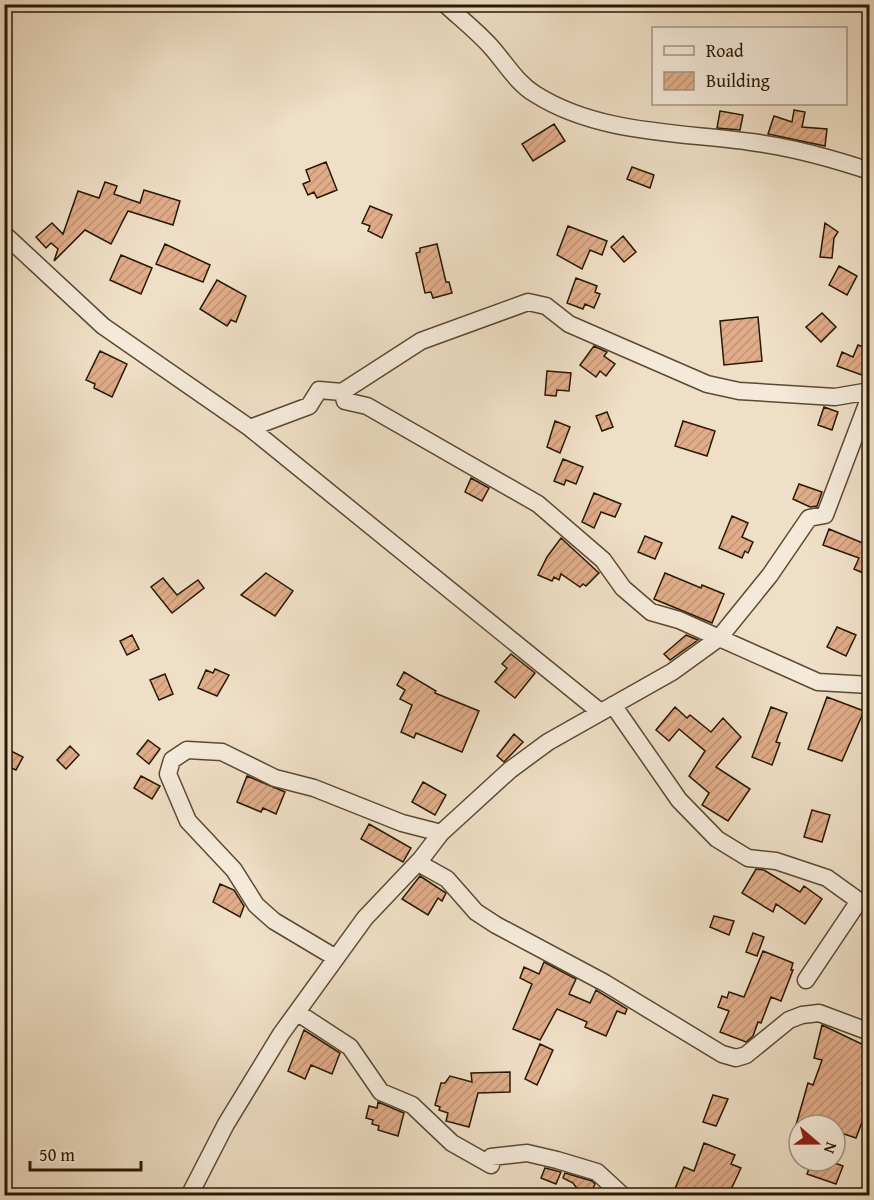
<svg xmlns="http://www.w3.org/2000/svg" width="874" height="1200" font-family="'Gentium Book Plus',serif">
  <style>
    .building { fill: url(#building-hatch); stroke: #291903; stroke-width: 1.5 }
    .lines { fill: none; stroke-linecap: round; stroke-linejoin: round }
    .street-casing { stroke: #5a4a34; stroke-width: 19 }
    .street { stroke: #f5eada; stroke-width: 16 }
  </style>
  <defs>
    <pattern id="building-hatch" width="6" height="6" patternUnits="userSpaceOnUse" patternTransform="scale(1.5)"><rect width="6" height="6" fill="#e0ac89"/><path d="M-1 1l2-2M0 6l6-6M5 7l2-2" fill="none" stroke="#c09375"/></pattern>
  </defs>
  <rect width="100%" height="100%" fill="#efdfc6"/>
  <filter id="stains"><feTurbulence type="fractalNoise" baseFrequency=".00333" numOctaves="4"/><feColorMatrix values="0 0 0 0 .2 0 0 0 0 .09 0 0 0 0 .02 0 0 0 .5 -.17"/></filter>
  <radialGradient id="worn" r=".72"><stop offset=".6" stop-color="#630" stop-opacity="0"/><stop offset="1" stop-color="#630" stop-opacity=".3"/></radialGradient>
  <path class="building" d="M794,110L805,112L802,127L827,129L825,146L768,134L774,116L792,122Z
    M720,111L743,115L740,130L717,128Z
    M554,124L565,141L533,161L522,144Z
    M326,162L337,190L317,198L314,192L308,195L303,184L310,181L306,170Z
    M632,167L654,175L650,188L627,179Z
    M105,182L117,186L114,194L140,203L144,190L180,201L173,225L128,211L111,244L85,230L54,261L58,249L51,243L46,248L36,237L52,223L63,234L78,191L99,198Z
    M370,206L392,215L382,238L368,231L370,226L362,223Z
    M825,223L838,232L834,238L832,258L820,257Z
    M568,226L607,241L602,255L590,250L582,269L557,255Z
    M623,236L636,252L624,262L611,247Z
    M165,244L210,265L203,282L156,264Z
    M437,244L446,282H449L452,293L433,298L431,292L425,293L416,253L420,252V248Z
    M121,255L152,268L141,294L110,280Z
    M839,266L857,276L847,295L829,285Z
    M576,278L597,286L595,292L600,294L594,308L585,304L583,309L567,303Z
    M217,280L246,296L236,322L231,320L227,326L200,309Z
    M822,313L836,327L821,342L806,327Z
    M758,317L762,361L724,365L720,321Z
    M858,345L870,349V378L837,366L842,352L853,357Z
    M594,346L607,352L604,356L615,364L606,376L600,371L596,377L580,365Z
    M100,351L127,364L112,397L94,388L95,384L86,380Z
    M547,371L571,373L569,391L557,390L556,396L545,395Z
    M824,407L838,412L832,430L818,425Z
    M607,412L613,427L602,431L596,416Z
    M555,421L570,427L560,453L547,447Z
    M683,421L715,431L707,456L675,446Z
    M563,459L583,467L576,484L566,480L564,485L554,481Z
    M471,478L489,488L482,501L465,492Z
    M799,484L822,492L817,506L810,507L793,499Z
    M594,493L621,504L615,517L601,512L594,528L582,522Z
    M732,516L748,523L742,537L753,542L748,553L745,551L742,558L719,548Z
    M829,529L865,544L870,533V576L854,569L859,558L823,545Z
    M645,536L662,543L655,559L638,552Z
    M561,538L599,573L586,586L583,584L580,587L561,574L559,580L554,577L552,581L538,575L547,557Z
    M266,573L293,591L275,616L241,595Z
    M665,573L701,588L702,585L724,594L712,623L654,599Z
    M163,578L177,595L198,580L204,588L172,613L151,587Z
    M837,627L856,635L846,656L827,647Z
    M132,635L139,649L127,655L120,641Z
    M686,635L698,640L670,660L664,654Z
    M511,654L535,673L515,698L495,682L507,668L502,664Z
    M215,669L229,675L217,696L198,688L206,670L213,673Z
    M404,672L436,691L435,693L479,711L462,752L416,733L414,738L401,732L412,705L400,699L405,690L397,685Z
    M165,674L173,694L159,700L150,680Z
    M827,697L864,711L842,761L808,749Z
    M675,707L687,718L690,715L711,732L723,718L741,737L716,767L750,789L728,821L702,805L709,793L689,776L705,751L679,729L669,741L656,730Z
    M771,707L787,713L776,742L780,743L772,765L752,757Z
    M514,734L523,742L504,762L497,756Z
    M148,740L160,749L149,764L137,754Z
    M70,746L79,755L66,769L57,760Z
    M9,750L23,757L16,770L4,765Z
    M141,776L160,786L152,799L134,788Z
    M247,776L285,792L276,814L263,808L261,812L237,802Z
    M423,782L446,795L435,815L412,802Z
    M812,810L830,815L822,842L804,837Z
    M369,824L411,848L403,862L361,839Z
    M756,869L764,870L800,892L804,886L822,899L805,924L776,904L773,912L742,893Z
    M420,876L446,893L442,901L438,898L428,915L402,899Z
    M220,884L234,890L244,906L240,917L213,902Z
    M714,916L734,921L729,935L710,927Z
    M753,933L764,937L757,956L746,952Z
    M763,951L793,963L791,970H793L781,1001L771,997L761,1023L758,1022L753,1036L746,1042L720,1032L729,1011L718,1007L722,996L727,998L729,992L744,997Z
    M544,962L576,979L569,994L590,1003L596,990L627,1009L625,1014L617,1011L606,1036L585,1027L587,1022L557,1009L540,1040L513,1029L532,984L520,978L524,967L539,974Z
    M822,1025L870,1048V1070L865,1083L870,1085V1101L856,1138L835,1131V1125H796L808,1083L813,1085L822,1060L814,1058Z
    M304,1030L340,1053L332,1074L311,1065L305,1079L288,1071Z
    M540,1044L553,1050L537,1085L525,1079Z
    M510,1072V1092L478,1093L469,1127L446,1121L448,1113L439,1110L440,1107L435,1105L441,1083H445L450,1076L472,1082L471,1073Z
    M713,1095L728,1099L716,1126L703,1122Z
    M378,1102L404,1113L398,1136L378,1130L379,1126L372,1124L373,1120L366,1118L369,1106L377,1108Z
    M704,1143L735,1155L731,1164L741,1168L728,1196H685L674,1191L684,1167L694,1171Z
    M812,1161H829L843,1166L836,1184L807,1174Z
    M545,1168L561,1172L556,1184L541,1178Z
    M565,1173L592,1181L595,1184L590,1195L579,1191L573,1183L563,1178Z"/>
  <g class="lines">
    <defs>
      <path id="street" d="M445,4C461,19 478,32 492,48C506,64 517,83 535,94C598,134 679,132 751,142C791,147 831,158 870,171
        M4,234L103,326L250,428L599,711
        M342,392L421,341L528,302L546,306L569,324L707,384L739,391L835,397L870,391
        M870,396L825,515L809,518L770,575L719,638L672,672L548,742L510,770L441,833L421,859L422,865L447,879L476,912L496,925L605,983L722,1054L736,1058L746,1055L789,1020L802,1015L819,1013L870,1032
        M250,428L309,406L319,390L342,392L345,401L367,406L538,504L603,560L623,588L651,612L679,620L818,682L870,685
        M613,705L679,800L717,839L748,858L776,861L827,878L859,901L870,902
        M336,958L274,921L256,905L234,870L188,821L168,774L172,760L187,750L222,752L275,778L314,788L402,823L441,833
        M806,980L859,901
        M298,1013L350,1047L381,1092L412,1105L452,1143L491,1165V1157L527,1153L557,1160L597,1172L623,1196
        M189,1196L226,1124L281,1034L365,918L421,859"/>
    </defs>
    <use href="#street" class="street-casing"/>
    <use href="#street" class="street"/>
  </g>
  <rect width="874" height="1200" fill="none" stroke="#efdfc6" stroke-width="24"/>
  <rect x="6" y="6" width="862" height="1188" fill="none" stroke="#291903" stroke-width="3"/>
  <rect x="12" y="12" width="850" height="1176" fill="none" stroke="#291903" stroke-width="1.5"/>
  <rect x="652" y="27" width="195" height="78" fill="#f5eada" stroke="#a39684" stroke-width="1.5"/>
  <rect x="664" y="46" width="30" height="9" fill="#f5eada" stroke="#a39684" stroke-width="1.5"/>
  <text x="706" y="57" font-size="18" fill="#291903">Road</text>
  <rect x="664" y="72" width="30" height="18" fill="url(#building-hatch)" stroke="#a39684" stroke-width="1.5"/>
  <text x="706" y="87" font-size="18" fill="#291903">Building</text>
  <g transform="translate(817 1143) rotate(110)"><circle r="28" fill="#f5eada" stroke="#a39684" stroke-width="1.5"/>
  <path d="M0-4.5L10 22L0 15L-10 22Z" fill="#8f2418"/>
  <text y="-9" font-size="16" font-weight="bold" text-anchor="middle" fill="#291903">N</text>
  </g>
  <path d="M30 1161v9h111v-9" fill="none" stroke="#291903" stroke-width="3"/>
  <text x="39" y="1161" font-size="18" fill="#291903" stroke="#f5eada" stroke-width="4.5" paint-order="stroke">50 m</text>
  <rect width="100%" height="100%" filter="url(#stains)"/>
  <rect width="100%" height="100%" fill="url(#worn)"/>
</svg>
